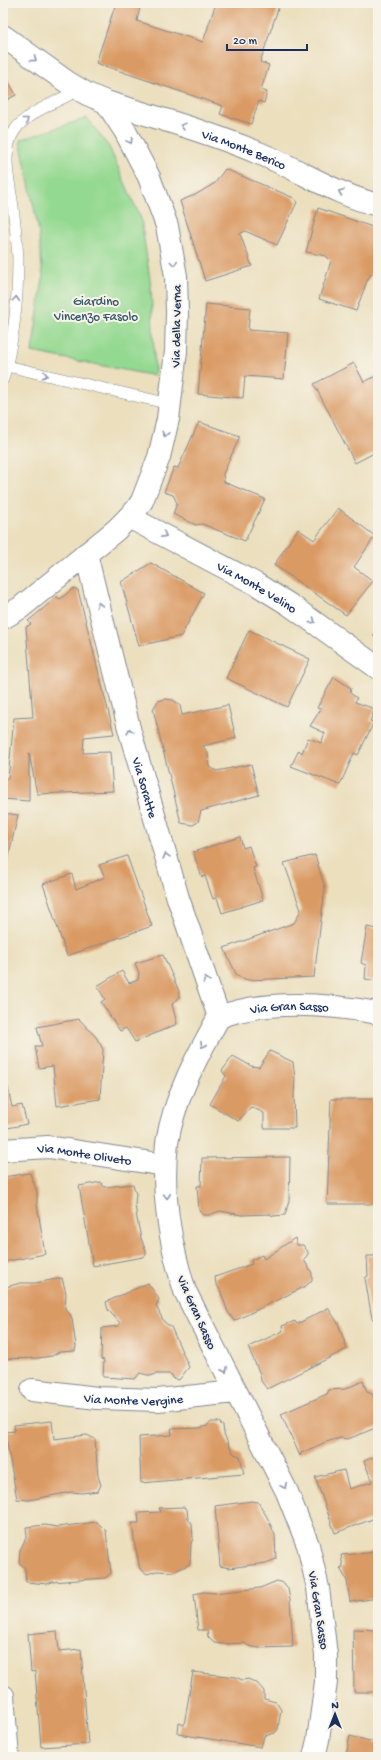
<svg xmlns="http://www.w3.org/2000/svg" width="381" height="1760" font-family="'Gochi Hand',sans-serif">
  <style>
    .green { fill: #94d991; stroke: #588478 }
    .building { fill: #da9a63 }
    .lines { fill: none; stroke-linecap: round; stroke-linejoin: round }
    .service-casing { stroke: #83878e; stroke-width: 12 }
    .minor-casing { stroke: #83878e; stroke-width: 24 }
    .service { stroke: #fff; stroke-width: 11 }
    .minor { stroke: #fff; stroke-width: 22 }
    .oneway { stroke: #8d97ae }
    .labels { text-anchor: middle; stroke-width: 4; stroke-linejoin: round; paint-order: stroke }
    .street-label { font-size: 13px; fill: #1b2f5e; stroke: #f7f3e8 }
    .park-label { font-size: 13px; fill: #395a6b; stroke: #f7f3e8 }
  </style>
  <rect width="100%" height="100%" fill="#f7f3e8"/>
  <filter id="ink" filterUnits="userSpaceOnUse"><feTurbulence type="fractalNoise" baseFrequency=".025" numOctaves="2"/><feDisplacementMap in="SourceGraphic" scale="8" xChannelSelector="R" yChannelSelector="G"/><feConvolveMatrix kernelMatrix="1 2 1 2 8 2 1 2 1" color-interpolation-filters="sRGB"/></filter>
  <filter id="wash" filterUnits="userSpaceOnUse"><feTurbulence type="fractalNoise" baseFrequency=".012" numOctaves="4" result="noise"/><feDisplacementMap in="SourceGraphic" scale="16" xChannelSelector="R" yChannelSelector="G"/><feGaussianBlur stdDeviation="0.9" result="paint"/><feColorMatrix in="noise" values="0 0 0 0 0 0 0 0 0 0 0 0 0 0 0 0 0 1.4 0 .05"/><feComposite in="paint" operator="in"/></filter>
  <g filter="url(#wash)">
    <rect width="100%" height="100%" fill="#ebdfbe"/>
    <path class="green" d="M87,118L109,147L141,219L151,286L155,376L32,352L43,278L38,227L20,140Z"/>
    <g id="blocks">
      <path class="building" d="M116,3H141L137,21L203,42L216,3H280L260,62L269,65L261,90L267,92L264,103L259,101L251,124L220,114L223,106L96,63Z
        M5,75L16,95L3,102V76Z
        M225,169L294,198L297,202L277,245L245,231L240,234L252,266L205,281L180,201L197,194L215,183Z
        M318,208L378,229V275L371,274L367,281L356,311L319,299L331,261L326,256L306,252Z
        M206,304L250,308L248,330L288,333L284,379L245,376L243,398L198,394Z
        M354,363L364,382L378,375V451L355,463L314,384Z
        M199,422L240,436L223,474L224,482L265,499L245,541L202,524L196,525L173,514L177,503L173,495L164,492L174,467L178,468Z
        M338,508L375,536L354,567L373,581L346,615L274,565L298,529L314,540Z
        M151,563L204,593L181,636L139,646L121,582Z
        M74,588L78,590L114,734L84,737L83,753L110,752L113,791L37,794L29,753V801L3,799V779H8L14,718L33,717L26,627L31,624L28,621L57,597L60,599Z
        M378,629V639L373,636Z
        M249,630L310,659L287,707L226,678Z
        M334,677L351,688L350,693L357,698L355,702L375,709L370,721L374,722L358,755L354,753L340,785L291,766L299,750L302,753L308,738L321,743L325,733L310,726L321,709L317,708Z
        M165,699L173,700L180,705L182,715L228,705L236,738L203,746L208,753L209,767L217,771L251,764L259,795L201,811L198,822L193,825L181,823L153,709L158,701Z
        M3,813L18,815L4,876H3Z
        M240,837L243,848L249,846L256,867L253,868L263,900L222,913L217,898L213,899L205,876L202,877L193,852Z
        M315,855L325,888L314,977L248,980L237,976L224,948L294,923L301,910L284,863Z
        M127,856L152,926L67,956L43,884L72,874L76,889L105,877L99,865Z
        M367,927L378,929V981L365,979L366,965L361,963Z
        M163,955L179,991V998L172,1004L177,1024L135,1042L126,1028L120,1031L101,1002L105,999L97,986L122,971L129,983L138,980L139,973L135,963Z
        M79,1019L96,1037L103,1049L100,1099L57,1106L53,1066L39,1068L35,1046H42L37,1027Z
        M270,1051L293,1062L295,1079L294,1095L295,1128H264V1113L251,1107L238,1121L210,1104L226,1076L222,1071L233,1056L251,1066L259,1067Z
        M3,1079H6L12,1107L22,1105L27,1124L3,1129Z
        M331,1099H378V1204H327Z
        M290,1157L289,1201L285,1215L273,1216L270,1214L242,1215L220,1211L209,1215H203L199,1210L197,1186H201L202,1158Z
        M30,1173L37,1192V1204L45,1254L3,1262V1177Z
        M101,1182L104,1187L133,1184L136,1194L135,1204L137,1219L141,1238L146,1252V1255L143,1257L93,1266L79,1186Z
        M295,1238L297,1245H303L308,1252V1254L304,1260L312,1273V1280L306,1286L234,1321L228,1312L220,1290L216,1284L215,1277L252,1264L251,1260L262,1255L264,1259Z
        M375,1253H378V1318L372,1319L365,1278L368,1276L367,1256H375Z
        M62,1278L66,1293L65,1309L70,1314L72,1319L76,1346L75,1351L59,1352L52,1356L38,1358L3,1359V1288L20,1283H35Z
        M148,1283L159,1299L156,1306L164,1322L171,1327L189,1367L179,1380L173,1378L172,1375L169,1374H155L151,1376L140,1373L135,1379L103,1377L104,1360L101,1359L102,1328L119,1326L120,1323L108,1310L106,1302Z
        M328,1308L338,1323L347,1349L267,1389L261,1381L260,1374L248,1347L283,1331L282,1326L295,1321L297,1324Z
        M363,1381L367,1392L372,1394L374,1398L378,1413V1427L348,1439L340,1438L326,1442L301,1453L300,1456L281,1414L327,1394L329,1390L345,1389Z
        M52,1421L54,1439L87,1435L95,1439L98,1476L101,1485L98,1491L82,1493L71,1492L29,1500L17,1499L5,1432L15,1431L14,1425Z
        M211,1422H219L223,1426L224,1434L231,1449L234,1454L240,1456L244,1474L141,1483L139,1437L172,1435L171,1429L199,1428L207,1426Z
        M378,1455V1517L335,1533L315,1477L344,1470L349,1489L372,1482L364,1461Z
        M252,1501L258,1502L267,1517L275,1535L276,1559L266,1563L229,1568L220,1566L215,1506Z
        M184,1507L187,1509L188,1519L192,1524L193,1539L191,1543L190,1564L173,1572L157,1571L147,1574L140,1569L135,1545L132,1523H139L138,1513L161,1512L159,1508Z
        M97,1522L106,1531L111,1573L105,1578L52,1582L47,1584L26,1582L25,1568L19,1563L20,1550L27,1536L26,1527L45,1525L57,1527Z
        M378,1550V1598L350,1602L347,1581L340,1568L343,1567L341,1555L368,1553Z
        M277,1581L284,1583L288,1589L290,1599L293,1647L258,1648L249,1646L244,1643L224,1644L214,1643L208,1637L207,1630H198L194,1594L203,1592L215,1593L260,1588Z
        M353,1629L378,1630V1692H354Z
        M57,1631L59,1651L81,1649L88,1744L41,1747L35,1671L31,1672L28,1634Z
        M193,1672L236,1677L242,1680L248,1679L257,1683L264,1691V1699L276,1702L281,1710L278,1729L275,1733L264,1736L261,1747L178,1734L179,1723L184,1725Z
        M350,1736L378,1743V1757H342V1755L346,1756Z"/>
    </g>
  </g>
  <g filter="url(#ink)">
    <use href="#blocks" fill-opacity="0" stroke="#83878e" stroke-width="1"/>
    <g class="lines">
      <defs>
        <path id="service" d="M7,366L170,404
          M3,379C14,340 18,299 18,259C17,241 15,224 13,207C10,183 0,152 15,130C26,113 60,100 79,90"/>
        <g id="minor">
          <path d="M3,36L67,82L87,94L106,102L125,131L149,177L167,226L176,276L177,312L176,351L168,419L159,457L142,501L136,510L116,530L20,608L3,618"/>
          <path id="s1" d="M106,102C158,118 211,133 261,154C300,170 337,195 378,205"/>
          <path id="s2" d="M129,517L256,584L290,605L378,668"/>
          <path id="s3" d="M86,554L130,732L178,898L219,1017"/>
          <path id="s4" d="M3,1150L48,1147L165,1165"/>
          <path id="s5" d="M32,1390L97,1398L158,1400L235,1392"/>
          <path d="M3,1696L8,1757"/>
          <path id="s6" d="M314,1757L318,1740L326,1682V1655L318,1588L308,1545L287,1492L185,1291C170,1244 161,1193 167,1143C174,1098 197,1056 219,1017C267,999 328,1004 378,1013"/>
        </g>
      </defs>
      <use href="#service" class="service-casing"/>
      <use href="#minor" class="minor-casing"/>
      <use href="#service" class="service"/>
      <use href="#minor" class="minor"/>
    </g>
    <defs><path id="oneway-chevron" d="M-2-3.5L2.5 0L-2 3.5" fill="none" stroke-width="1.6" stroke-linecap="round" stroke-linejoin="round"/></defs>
    <g class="oneway">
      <use href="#oneway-chevron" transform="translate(34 59) rotate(36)"/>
      <use href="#oneway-chevron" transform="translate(26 120) rotate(-38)"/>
      <use href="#oneway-chevron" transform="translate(183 126) rotate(-163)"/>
      <use href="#oneway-chevron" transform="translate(130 141) rotate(62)"/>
      <use href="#oneway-chevron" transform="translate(341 192) rotate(-157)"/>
      <use href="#oneway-chevron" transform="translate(174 263) rotate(82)"/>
      <use href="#oneway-chevron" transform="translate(16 299) rotate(-85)"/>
      <use href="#oneway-chevron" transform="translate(45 375) rotate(13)"/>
      <use href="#oneway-chevron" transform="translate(165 434) rotate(103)"/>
      <use href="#oneway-chevron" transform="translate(164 535) rotate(27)"/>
      <use href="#oneway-chevron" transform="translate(99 605) rotate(-104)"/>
      <use href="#oneway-chevron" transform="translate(313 621) rotate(36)"/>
      <use href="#oneway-chevron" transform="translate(130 731) rotate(-105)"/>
      <use href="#oneway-chevron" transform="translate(166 856) rotate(-106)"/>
      <use href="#oneway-chevron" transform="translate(206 980) rotate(-109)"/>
      <use href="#oneway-chevron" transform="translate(203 1045) rotate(119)"/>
      <use href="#oneway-chevron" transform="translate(167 1196) rotate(86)"/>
      <use href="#oneway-chevron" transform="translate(225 1370) rotate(64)"/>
      <use href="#oneway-chevron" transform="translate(284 1486) rotate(63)"/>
    </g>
  </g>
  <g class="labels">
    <g class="street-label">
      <text dy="5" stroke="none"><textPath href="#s1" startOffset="146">Via Monte Berico</textPath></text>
      <text transform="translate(175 326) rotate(-89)" y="5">Via della Verna</text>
      <text dy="5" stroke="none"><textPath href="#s2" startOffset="146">Via Monte Velino</textPath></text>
      <text dy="5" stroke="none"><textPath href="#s3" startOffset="241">Via Soratte</textPath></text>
      <text dy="5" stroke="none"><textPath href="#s6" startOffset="856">Via Gran Sasso</textPath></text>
      <text dy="5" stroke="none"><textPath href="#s4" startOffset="82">Via Monte Oliveto</textPath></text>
      <text transform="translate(198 1312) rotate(66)" y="5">Via Gran Sasso</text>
      <text dy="5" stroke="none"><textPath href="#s5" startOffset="102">Via Monte Vergine</textPath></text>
      <text transform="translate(320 1610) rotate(81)" y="5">Via Gran Sasso</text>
    </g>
    <g class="park-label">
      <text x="96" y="305">Giardino<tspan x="96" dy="15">Vincenzo Fasolo</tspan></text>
    </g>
  </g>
  <rect width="381" height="1760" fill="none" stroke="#f7f3e8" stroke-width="16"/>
  <g transform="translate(335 1714)" stroke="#f7f3e8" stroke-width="3" paint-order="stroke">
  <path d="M0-3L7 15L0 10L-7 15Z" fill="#1b2f5e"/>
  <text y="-6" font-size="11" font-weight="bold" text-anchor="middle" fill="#1b2f5e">N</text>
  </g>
  <path d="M227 44v6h80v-6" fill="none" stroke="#1b2f5e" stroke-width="2"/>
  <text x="233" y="44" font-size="12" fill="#1b2f5e" stroke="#f7f3e8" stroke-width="3" paint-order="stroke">20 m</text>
</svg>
